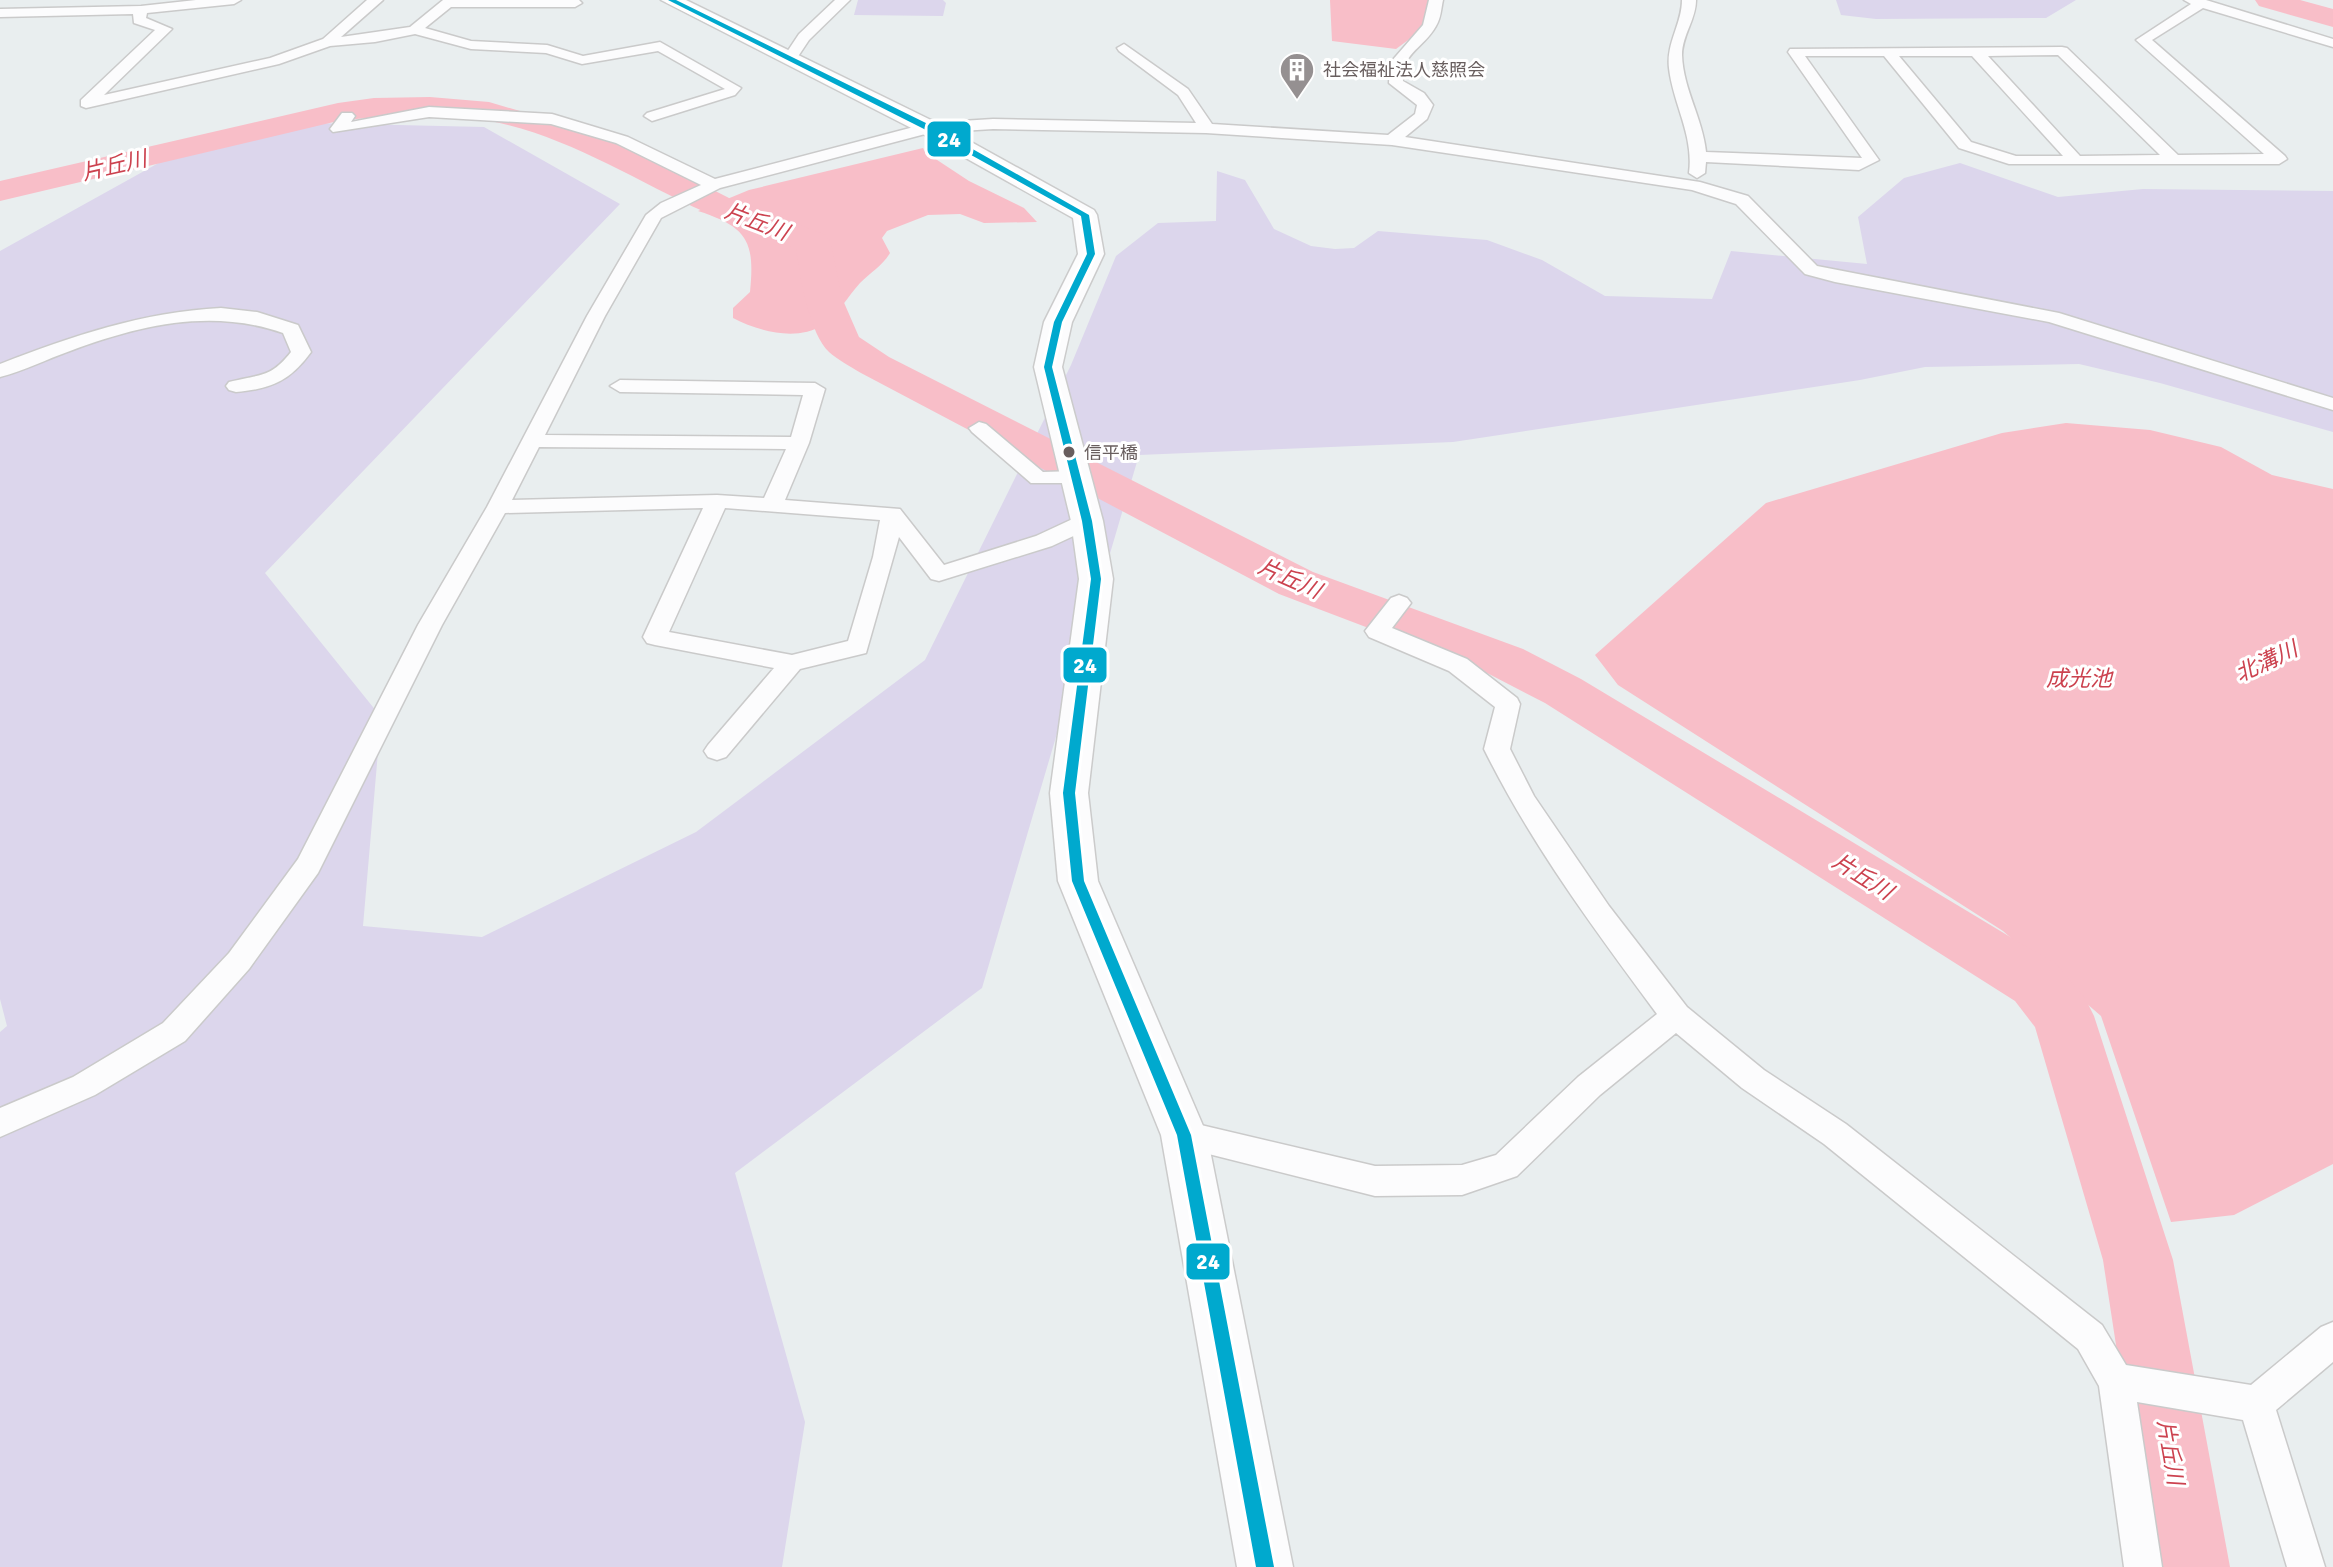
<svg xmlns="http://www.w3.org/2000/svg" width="2333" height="1567" font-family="Signika,'Noto Sans JP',sans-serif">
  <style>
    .green { fill: #dcd6ec }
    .water { fill: #f8bec8 }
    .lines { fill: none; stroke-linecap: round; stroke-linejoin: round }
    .river { fill: #f8bec8; fill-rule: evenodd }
    .street-casing { stroke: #cacaca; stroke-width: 3 }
    .secondary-casing { stroke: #cbcbcb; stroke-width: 3 }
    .street { fill: #fcfcfd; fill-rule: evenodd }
    .secondary { fill: #fcfcfd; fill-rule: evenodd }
    .bus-1-casing { stroke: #fff; stroke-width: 6 }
    .bus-1 { fill: #00a9ce; fill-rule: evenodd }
    .bus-dot { fill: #685e5e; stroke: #fff; stroke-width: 3 }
    .labels { text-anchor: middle; stroke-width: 6; stroke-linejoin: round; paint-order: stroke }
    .far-poi-label { font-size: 18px; fill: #685e5e; stroke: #fff; text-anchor: start }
    .bus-label { font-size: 18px; fill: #685e5e; stroke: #fff; text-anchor: start }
    .water-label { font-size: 22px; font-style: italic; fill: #cc424f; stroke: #fff }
    .line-badge { stroke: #fff; stroke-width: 3 }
    .badge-label { font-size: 22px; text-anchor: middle; font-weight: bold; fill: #fff }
  </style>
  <rect width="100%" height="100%" fill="#e9eeef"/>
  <path class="green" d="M858,0H943L946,3L943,16L854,15Z
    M1836,0H2076L2046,18L1876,19L1841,15Z
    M311,123L484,127L620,204L265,573L381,717L363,926L482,937L696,832L925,660L1071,365L1116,256L1158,223L1216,221L1217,171L1245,180L1274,229L1311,246L1335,249L1354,248L1378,231L1487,240L1542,260L1605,296L1712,299L1731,251L1867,264L1858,217L1904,178L1960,163L2058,197L2143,189L2333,191V432L2160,383L2079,364L1925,367L1860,380L1453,442L1139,455L982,988L735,1173L805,1422L782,1567H0V1032L7,1026L0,999V251L164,160Z"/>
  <path class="water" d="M1330,0H1431L1425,11V21L1415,35L1396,49L1332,41Z
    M923,148L925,152L969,181L1024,208L1037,222L984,223L960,214L928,215L887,231L882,238L890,253C883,265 870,273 860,283C848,296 837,316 823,325C796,342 758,331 733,318V308L750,292C755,242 748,227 698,211L749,190Z
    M2066,423L2150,430L2221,447L2272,475L2333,489V1164L2234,1215L2171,1222L2101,1016L2003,931L1618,685L1595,655L1766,503L2002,433Z"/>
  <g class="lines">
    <path class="river" d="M2255,0H2300L2333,9V27L2259,6Z
      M430,97L489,102L609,137L729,198L826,235L831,243L842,298L859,337L889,357L1313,572L1523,649L1581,679L2057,965L2085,998L2094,1016L2173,1260L2230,1567H2150L2103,1260L2035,1027L2015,1001L1545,703L1487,673L1279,594L861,373C851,367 838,360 829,352C809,333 800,276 796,249C766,237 734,226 705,212C632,179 565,134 485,120C437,112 386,115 338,121L0,201V181L338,103L374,98Z"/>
    <defs>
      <path id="street" d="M196,0H241L234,4L147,13L146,18L172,29L104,95L270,58L323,39L367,0H383L341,37L410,27L443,0H579L582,3L575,7H451L425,28L471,41L547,45L583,56L660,42L741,88L735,95L652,121L644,116L647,113L725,89L658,51L582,64L546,53L471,49L415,34L375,42L330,46L279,64L86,108L81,106V100L155,30L134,23L133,14L0,17V9L141,6Z
        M835,0H850L809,40L795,61H785L783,58L799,34Z
        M1429,0H1443C1441,9 1441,18 1436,26C1424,48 1401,53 1403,81L1424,93L1433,105L1427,119L1405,137L1700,182L1748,196L1817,266L2059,313L2333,398V410L2049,322L1835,282L1805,274L1736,204L1692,190L1392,145L1206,133L993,129L929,133L720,188L661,218L605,316L545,435L791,437L803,395L620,392L610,386L620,380L815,383L825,389L809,443L785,500L900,509L944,565L1036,536L1079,516H1095L1098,521L1095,526L1052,546L939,581L931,579L899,537L866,653L800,669L726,757L717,760L708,757L704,751L708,745L774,668L655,645L647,643L643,637L703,508L505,513L442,625L318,873L249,969L185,1041L95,1095L0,1137V1108L73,1077L163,1023L229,953L298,859L418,625L487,507L587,316L646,215L661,203L701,185L616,143L551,124L429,117L333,132L330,129L342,113H352L355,116L351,122L429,107L552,114L628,137L715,179L929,123L993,119L1196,123L1178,95L1119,51L1117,48L1124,44L1188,89L1212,124L1388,135L1415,114L1417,105L1389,83L1390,63L1423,25ZM539,447L786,449L764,498L717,495L512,500ZM725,508L880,520L873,557L848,641L792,655L669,632Z
        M1682,0H1696C1696,20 1682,35 1682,55C1683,89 1703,119 1706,152L1862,158L1788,52L1790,49L2062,47L2067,48L2178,155L2264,154L2136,40L2191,4L2184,0H2206L2333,39V47L2203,8L2152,40L2285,156L2287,159L2279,164H2009L1959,148L1884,56H1805L1879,160L1859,170L1706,162L1705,173L1697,178L1689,173C1694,135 1673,104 1669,68C1666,43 1682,24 1682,0ZM2058,55L2160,155L2080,156L1988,56ZM1899,56H1972L2063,156H2016L1971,142Z
        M221,308L257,312L298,325L311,352C290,381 271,389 236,392L229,390L226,386L229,382C259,374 270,379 291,352L283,333C211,308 140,325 70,351C47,359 24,371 0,377V364C72,336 143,312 221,308Z
        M979,422L986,424L1043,472L1076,471L1087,477L1076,483H1031L972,432L969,428Z
        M1399,595L1407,598L1411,603L1392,628L1467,659L1517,698L1520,704L1510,749L1534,796L1609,906L1687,1007L1764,1070L1846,1124L2102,1325L2126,1365L2251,1385L2321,1327L2333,1322V1362L2276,1410L2325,1567H2287L2243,1420L2137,1402L2162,1567H2124L2099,1386L2078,1349L1824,1144L1742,1088L1676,1033L1600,1095L1517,1176L1462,1195L1375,1196L1173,1145L1168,1135L1173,1125L1184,1121L1375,1166L1462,1165L1496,1155L1578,1077L1657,1014C1594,929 1531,844 1484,749L1495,707L1449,671L1369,637L1365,631L1391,598Z"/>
      <path id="secondary" d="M661,0H686L937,123L1094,210L1097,215L1104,254L1072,322L1062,367L1103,521L1113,579L1088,793L1098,881L1207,1135L1293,1567H1237L1161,1135L1058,881L1050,793L1079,579L1071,521L1034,367L1044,322L1078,254L1073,218L921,133Z"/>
    </defs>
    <use href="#street" class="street-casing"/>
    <use href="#secondary" class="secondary-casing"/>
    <use href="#street" class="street"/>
    <use href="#secondary" class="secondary"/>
    <defs>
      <path id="bus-1" d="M668,0H676L932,126L1089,215L1095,254L1062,322L1052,367L1092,521L1101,579L1075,793L1084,881L1191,1135L1274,1567H1256L1177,1135L1072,881L1063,793L1091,579L1082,521L1044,367L1054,322L1087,254L1081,216L926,130Z"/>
    </defs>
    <use href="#bus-1" class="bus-1-casing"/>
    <use href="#bus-1" class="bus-1"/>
  </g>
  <defs>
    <symbol id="building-pin" viewBox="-11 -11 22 30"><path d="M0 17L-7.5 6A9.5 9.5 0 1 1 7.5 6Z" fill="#959091" stroke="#fff"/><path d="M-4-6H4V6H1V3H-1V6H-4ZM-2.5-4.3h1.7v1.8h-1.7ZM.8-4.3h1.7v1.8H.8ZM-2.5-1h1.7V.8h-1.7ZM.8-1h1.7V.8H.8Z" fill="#fff"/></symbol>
  </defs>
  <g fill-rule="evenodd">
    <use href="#building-pin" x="1277" y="50" width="40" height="54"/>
  </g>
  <circle class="bus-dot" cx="1069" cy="452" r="7"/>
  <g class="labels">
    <g class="far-poi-label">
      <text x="1323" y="76">社会福祉法人慈照会</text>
    </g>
    <g class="bus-label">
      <text x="1084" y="459">信平橋</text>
    </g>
    <g class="water-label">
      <text transform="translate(114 165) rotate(-13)" y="8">片丘川</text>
      <text transform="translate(757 221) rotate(21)" y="8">片丘川</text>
      <text transform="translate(1290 578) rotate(24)" y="8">片丘川</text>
      <text transform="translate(2266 661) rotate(-25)" y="8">北溝川</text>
      <text x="2079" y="686">成光池</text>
      <text transform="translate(1863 876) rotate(32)" y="8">片丘川</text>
      <text transform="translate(2171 1452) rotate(80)" y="8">片丘川</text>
    </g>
  </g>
  <g class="line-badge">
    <rect x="926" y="120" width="46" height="38" rx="8" fill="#00a9ce"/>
    <rect x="1062" y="646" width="46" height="38" rx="8" fill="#00a9ce"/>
    <rect x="1185" y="1242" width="46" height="39" rx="8" fill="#00a9ce"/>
  </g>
  <g class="badge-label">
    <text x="949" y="147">24</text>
    <text x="1085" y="673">24</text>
    <text x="1208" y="1269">24</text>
  </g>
</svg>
